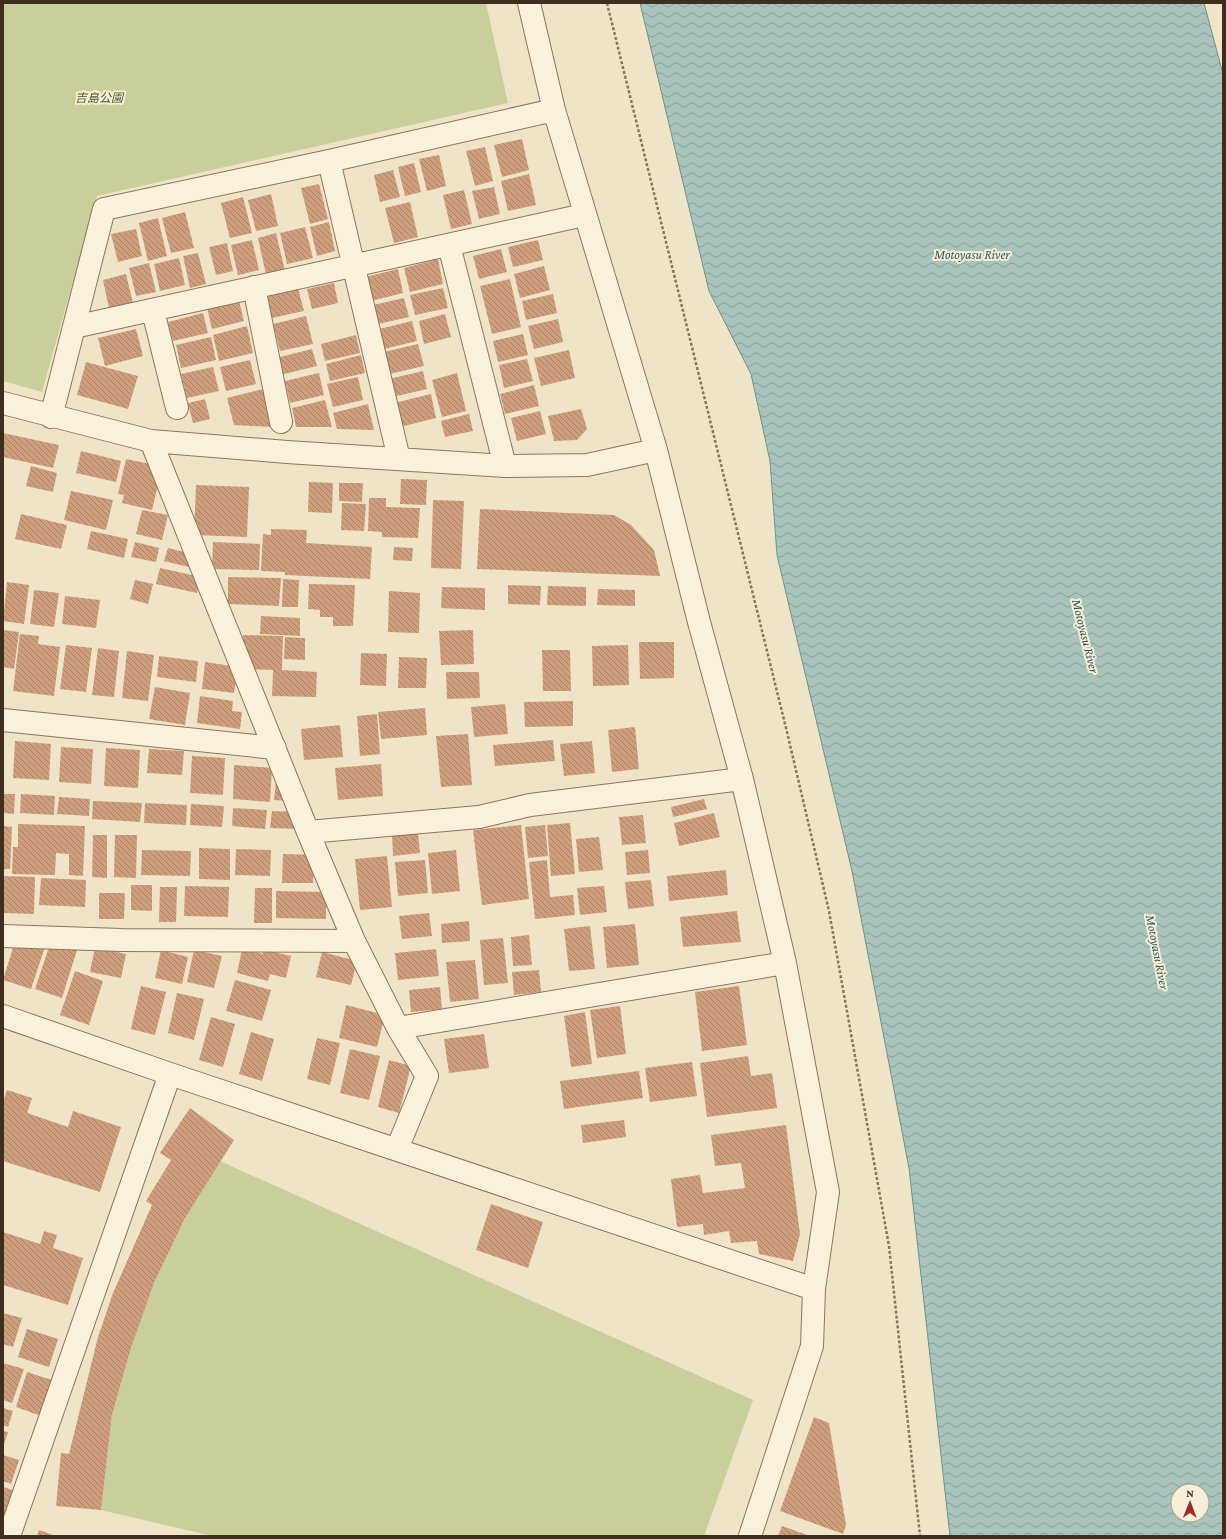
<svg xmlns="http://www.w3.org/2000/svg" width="1226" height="1539" font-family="'Crimson Pro','Noto Sans JP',serif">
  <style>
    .park { fill: #c9cf9b }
    .water { fill: url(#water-waves); stroke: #6f938a; fill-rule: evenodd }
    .building { fill: url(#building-back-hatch) }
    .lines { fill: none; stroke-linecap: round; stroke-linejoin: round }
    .minor-casing { stroke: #8d765c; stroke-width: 24 }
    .path { stroke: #8d765c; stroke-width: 2.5; stroke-dasharray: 3 2; stroke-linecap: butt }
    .minor { stroke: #faf1dc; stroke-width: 22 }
    .labels { text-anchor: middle; stroke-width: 4; stroke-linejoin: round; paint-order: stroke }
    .park-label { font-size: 12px; font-style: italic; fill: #4d5a26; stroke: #f7eed8 }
    .water-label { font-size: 13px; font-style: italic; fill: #2f5d5a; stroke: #f7eed8 }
  </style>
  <defs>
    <pattern id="water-waves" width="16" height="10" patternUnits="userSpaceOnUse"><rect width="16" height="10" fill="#a9c4bc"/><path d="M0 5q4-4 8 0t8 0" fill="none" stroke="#8ba098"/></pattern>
    <pattern id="building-back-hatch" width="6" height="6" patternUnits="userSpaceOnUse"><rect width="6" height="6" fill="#cf9f7d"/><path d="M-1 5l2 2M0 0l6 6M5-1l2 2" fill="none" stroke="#a98266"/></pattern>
  </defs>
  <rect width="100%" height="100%" fill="#f0e4c8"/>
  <path class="park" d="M3,3H486L508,103L97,196L42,392L3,381Z
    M220,1161L753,1400L704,1536H212L101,1510L112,1415L131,1348L154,1283L185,1218Z"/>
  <path class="water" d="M640,3H1204L1223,74V1536H950L909,1168L852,871L777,555L770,461L751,374L709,291ZM1178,1491H1202V1515H1178Z"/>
  <path class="building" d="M522,139L529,170L502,177L494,145Z
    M485,147L493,181L475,186L466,151Z
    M439,155L446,186L427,191L419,159Z
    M414,163L421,192L405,196L398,167Z
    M393,170L400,197L380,202L374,175Z
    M529,174L536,205L508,211L501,181Z
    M319,184L328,219L310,224L301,188Z
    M494,187L500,214L479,219L472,191Z
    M464,190L472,224L451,229L443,195Z
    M271,194L278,226L256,231L248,200Z
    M243,197L252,233L230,238L221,203Z
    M410,202L418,237L394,243L385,208Z
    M185,212L194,248L171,253L162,218Z
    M158,218L167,256L148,261L139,223Z
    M329,222L335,251L317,256L310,227Z
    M305,227L313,258L287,264L280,233Z
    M136,229L142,256L118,262L111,234Z
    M276,233L285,271L266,275L258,238Z
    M252,240L259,270L238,275L231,245Z
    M538,240L543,260L513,267L508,247Z
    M227,243L233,271L216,275L209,247Z
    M501,249L507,272L479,279L473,256Z
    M198,253L206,284L190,288L183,256Z
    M179,258L185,285L160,291L154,264Z
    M438,259L443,284L410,292L404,268Z
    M149,263L156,292L136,296L129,268Z
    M544,266L550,290L520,298L514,274Z
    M398,269L403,293L371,301L365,277Z
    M126,274L133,303L109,308L103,280Z
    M510,279L521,327L492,334L480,286Z
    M334,283L338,303L312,309L307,289Z
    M298,288L304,311L272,318L266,296Z
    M443,288L448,308L415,315L410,295Z
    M553,294L557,313L526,320L522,301Z
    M404,298L409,317L378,324L373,305Z
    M239,301L244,321L212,329L207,308Z
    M203,313L208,333L173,341L168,322Z
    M445,314L451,337L424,344L419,321Z
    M306,316L313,344L280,351L273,324Z
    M558,319L563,342L534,349L528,326Z
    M412,321L417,341L384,349L379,329Z
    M247,326L253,353L219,361L213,335Z
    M136,329L143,356L105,366L98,338Z
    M523,334L528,355L498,362L493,341Z
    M356,335L360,353L325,361L321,344Z
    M211,337L216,360L181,368L176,345Z
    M418,344L424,366L389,374L384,352Z
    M312,349L317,366L280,375L276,358Z
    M569,350L575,378L541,386L534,358Z
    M361,355L365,373L330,381L326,364Z
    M527,359L533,381L504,388L499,365Z
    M250,360L256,384L226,391L220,367Z
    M86,362L138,376L128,409L77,395Z
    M213,367L219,391L187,398L181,374Z
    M423,371L427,389L393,397L389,379Z
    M319,373L324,395L290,403L285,381Z
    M457,373L466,411L442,417L432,380Z
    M358,377L363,400L333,407L327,384Z
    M534,385L539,406L505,414L500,394Z
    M263,389L272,427L234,425L227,398Z
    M431,394L436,418L400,427L394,403Z
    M205,399L210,419L193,423L188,403Z
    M325,400L332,427H296L292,408Z
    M368,404L374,430L337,429L333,413Z
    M581,409L587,429L577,440L554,441L548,416Z
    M540,411L546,434L517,441L511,418Z
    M469,414L473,431L445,437L441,421Z
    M3,433L59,445L53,468L3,457Z
    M81,451L121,461L116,482L76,473Z
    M126,459L155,465L160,477L152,510L122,503L124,495L118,494Z
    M31,466L57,473L53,492L26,486Z
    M401,479L427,480L426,505L400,504Z
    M309,482L333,483L332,513L308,512Z
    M339,483H363L362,502L339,501Z
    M196,485L249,487L247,537L194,535Z
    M71,491L113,500L106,530L64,520Z
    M369,498H386V507L420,508L418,538L382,537V532L368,531Z
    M433,500L464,501L461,569L431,568Z
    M342,503L366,504L364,531L341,530Z
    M480,509L614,515L631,525L654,550L660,576L477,569Z
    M142,510L168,515L162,540L136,534Z
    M21,514L67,525L61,549L15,539Z
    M271,529L307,530L306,543L372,547L370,579L285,575V572L261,571L263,534L271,535Z
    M91,531L128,539L124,558L87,549Z
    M135,542L159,548L156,562L131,557Z
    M213,542L260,544L259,570L212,569Z
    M394,547L413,548L412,561L393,560Z
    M168,548L192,554L189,567L164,561Z
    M160,568L201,577L197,593L156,584Z
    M228,577L281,578L279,606L228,604Z
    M283,579L299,580L298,607H282Z
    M135,580L153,584L148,604L130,599Z
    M7,582L29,585L24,624L3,621Z
    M309,584L355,585L353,626H333V617H320V610L308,609Z
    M508,585L541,586L540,605L508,604Z
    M548,586L586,587V606L547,605Z
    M442,587L485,588V610L441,608Z
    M598,589L635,590V606L597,605Z
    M34,590L59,593L54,627L30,624Z
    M389,591L420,593L419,633L388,632Z
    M65,596L100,600L96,628L62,624Z
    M261,616L300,618V636L260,634Z
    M3,630L19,632L14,669L3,667Z
    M473,630L474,664L441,665L439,631Z
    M20,634L39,636L38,644L60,647L54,696L13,691Z
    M243,635L283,636L282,670L317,672L316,697L272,696L273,670L248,669L249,654L243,653Z
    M285,637L305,638V660L284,659Z
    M639,642H674V678L640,679Z
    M66,645L92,648L86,692L60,689Z
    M628,645L629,685L593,686L592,646Z
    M98,648L119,651L114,697L92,695Z
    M542,650H570L571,691H543Z
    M127,651L154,655L148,701L122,698Z
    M361,653L387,654L386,686L360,685Z
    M159,656L198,661L196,682L157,677Z
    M399,657L427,658L426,688H398Z
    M205,662L238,667L234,693L202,689Z
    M446,672H479L480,698L447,699Z
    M155,687L190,693L185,725L149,719Z
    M200,696L233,701L232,711L242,712L240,729L197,723Z
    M573,701V726L525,727L524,702Z
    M505,704L508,734L474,737L471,707Z
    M425,708L427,735L381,739L378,712Z
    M377,714L380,754L360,756L357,716Z
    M340,725L343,757L304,760L301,729Z
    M635,727L639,769L612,772L608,730Z
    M468,734L472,785L441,787L436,736Z
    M553,740L555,761L495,766L493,745Z
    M15,741L51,744L49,780L13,778Z
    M592,741L595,773L564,776L560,744Z
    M61,747L93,749L91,784L59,782Z
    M106,748L140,750L138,788L104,786Z
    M149,749L184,751L182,775L147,773Z
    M192,756L225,758L223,795L190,793Z
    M381,764L383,796L338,800L335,768Z
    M234,765L272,768L270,802L233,799Z
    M276,781L288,782L287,801L274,800Z
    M3,794H15L14,814L3,813Z
    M21,794L55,796L54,815L20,813Z
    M59,797L90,799L89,816L57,814Z
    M704,799L707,809L673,817L671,807Z
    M93,801L142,803L140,822L92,819Z
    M145,803L187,805L186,825L144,823Z
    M191,804L224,806L222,827L190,825Z
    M233,808L267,810L265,829L232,826Z
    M272,811L299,812L298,829L270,828Z
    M714,813L720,837L679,846L674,823Z
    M643,815L646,843L622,845L619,817Z
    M570,823L575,874L551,876L547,825Z
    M18,824L85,826L83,876L69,875V854L56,853L55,875L12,874L13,847H18Z
    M521,825L529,899L482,905L473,830Z
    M545,825L548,856L528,858L525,827Z
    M3,826L12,827L10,869H3Z
    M418,833L420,853L393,856L392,835Z
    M93,835H107V878L92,877Z
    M115,835H137L136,878L114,877Z
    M599,837L603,870L579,872L576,839Z
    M199,848L230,849V880L199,879Z
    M236,849L271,850L270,876L235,875Z
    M142,850L191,851L190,876L141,875Z
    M456,850L460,891L432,894L428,853Z
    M648,850L650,873L627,875L625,852Z
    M283,854L314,855L313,883H282Z
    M387,856L392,907L360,910L355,859Z
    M425,860L428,893L398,896L395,862Z
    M547,860L550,897L573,895L575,915L535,919L529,862Z
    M726,870L728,895L669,901L667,876Z
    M3,876L35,877L34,914L3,913Z
    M41,878L86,880L85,907L39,905Z
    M651,880L654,906L628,909L625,882Z
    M131,885H152V911L131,910Z
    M185,886L229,887L228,917L184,916Z
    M604,886L607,912L580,915L577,888Z
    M160,887H177L176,922H159Z
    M255,888H272V923H254Z
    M276,891L326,892V919L276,918Z
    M99,893H125L124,919H99Z
    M737,911L741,942L683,947L680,917Z
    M429,913L432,936L402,939L399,916Z
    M469,921L470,941L442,943L441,924Z
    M635,924L639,965L607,968L603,927Z
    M590,926L595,969L569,971L564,929Z
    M529,935L532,965L513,966L511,937Z
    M16,938L45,947L31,989L3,980Z
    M503,938L508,983L484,985L480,940Z
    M51,941L77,950L62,998L35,989Z
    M95,947L126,954L121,978L90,972Z
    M242,949L263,954L264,950L291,956L286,978L270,974L268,981L237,973Z
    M436,949L439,976L398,980L395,953Z
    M161,950L188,957L182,984L155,978Z
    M194,950L222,956L214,988L187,982Z
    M322,952L357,961L351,985L316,977Z
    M475,960L479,999L450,1002L446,962Z
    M539,970L541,992L514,995L512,972Z
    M75,971L103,981L89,1025L60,1015Z
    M235,980L271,990L262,1021L226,1011Z
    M141,986L166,992L155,1035L131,1029Z
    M739,986L747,1045L702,1051L695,992Z
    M440,987L442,1009L411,1012L409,990Z
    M177,993L204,999L194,1040L168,1033Z
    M346,1005L385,1015L377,1047L339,1038Z
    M620,1006L626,1054L597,1058L590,1010Z
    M585,1012L592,1064L571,1067L564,1016Z
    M211,1017L235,1024L223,1067L199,1060Z
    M251,1032L274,1039L262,1081L239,1074Z
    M484,1034L489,1068L449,1073L444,1039Z
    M317,1038L340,1043L330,1085L307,1079Z
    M350,1049L380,1056L369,1100L340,1093Z
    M748,1056L751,1076L772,1073L777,1108L707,1117L700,1063Z
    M389,1060L411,1066L399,1113L378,1107Z
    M692,1062L697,1096L650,1102L645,1068Z
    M639,1071L643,1098L564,1109L560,1081Z
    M7,1090L32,1098L27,1113L68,1127L73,1111L121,1127L100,1192L3,1161V1102Z
    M190,1108L234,1140L185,1218L154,1283L131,1348L112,1415L101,1510L56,1506L61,1453L69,1454L98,1337L113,1293L152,1205L146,1201L171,1160L160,1153Z
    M624,1120L626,1137L583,1143L581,1125Z
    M786,1125L800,1234L793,1261L759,1254L757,1241L731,1243L729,1231L704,1235L703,1224L677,1227L671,1179L700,1175L703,1193L745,1188L741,1163L715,1166L711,1135Z
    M491,1204L543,1222L528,1268L476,1250Z
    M44,1231L57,1235L53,1248L83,1258L68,1305L3,1285V1232L40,1244Z
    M3,1313L22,1318L13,1347L3,1344Z
    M27,1329L58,1339L49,1367L18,1357Z
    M3,1363L24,1369L12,1403L3,1400Z
    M27,1372L52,1380L41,1416L16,1407Z
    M3,1408L13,1411L8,1427L3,1425Z
    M814,1417L829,1423L846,1525L843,1534L780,1511Z
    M3,1431L8,1432L3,1448Z
    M3,1455L19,1460L11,1484L3,1481Z
    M3,1487L13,1490L3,1521Z
    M782,1526L810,1536H778Z
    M39,1530L56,1536H37Z"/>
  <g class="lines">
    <defs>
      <path id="minor" d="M529,3L554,110L656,450L699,622L742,779L785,963L828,1192L814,1289L812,1346L750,1536
        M329,161L399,459
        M449,245L505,466
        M254,287L281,422
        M153,311L177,408
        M74,327L584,215
        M3,403L151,441L287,452L505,466L587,465L656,450
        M51,417L104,209L329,161L554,110
        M151,441L308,832L354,941L398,1028L427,1076L397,1149
        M3,720L275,748
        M308,832L479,817L530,805L742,779
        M3,936L121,940L354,941
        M3,1016L170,1074L814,1289
        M398,1028L785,963
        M9,1536L170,1074"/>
    </defs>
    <use href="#minor" class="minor-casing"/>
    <path class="path" d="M607,3L787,732L829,911L889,1246L920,1536"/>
    <use href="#minor" class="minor"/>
  </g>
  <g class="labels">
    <g class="park-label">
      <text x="99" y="102">吉島公園</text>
    </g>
    <g class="water-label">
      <text x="972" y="259">Motoyasu River</text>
      <text transform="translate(1086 636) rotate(76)" y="5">Motoyasu River</text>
      <text transform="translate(1158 952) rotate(79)" y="5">Motoyasu River</text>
    </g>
  </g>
  <rect width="1226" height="1539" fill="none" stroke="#3d2e20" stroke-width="8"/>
  <g transform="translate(1190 1503) rotate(1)"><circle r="19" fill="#f7eed8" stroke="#ada18e"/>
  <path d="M0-3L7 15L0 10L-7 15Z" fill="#9e2a2b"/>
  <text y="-6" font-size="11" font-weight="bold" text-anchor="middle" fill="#3d2e20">N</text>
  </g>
</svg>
